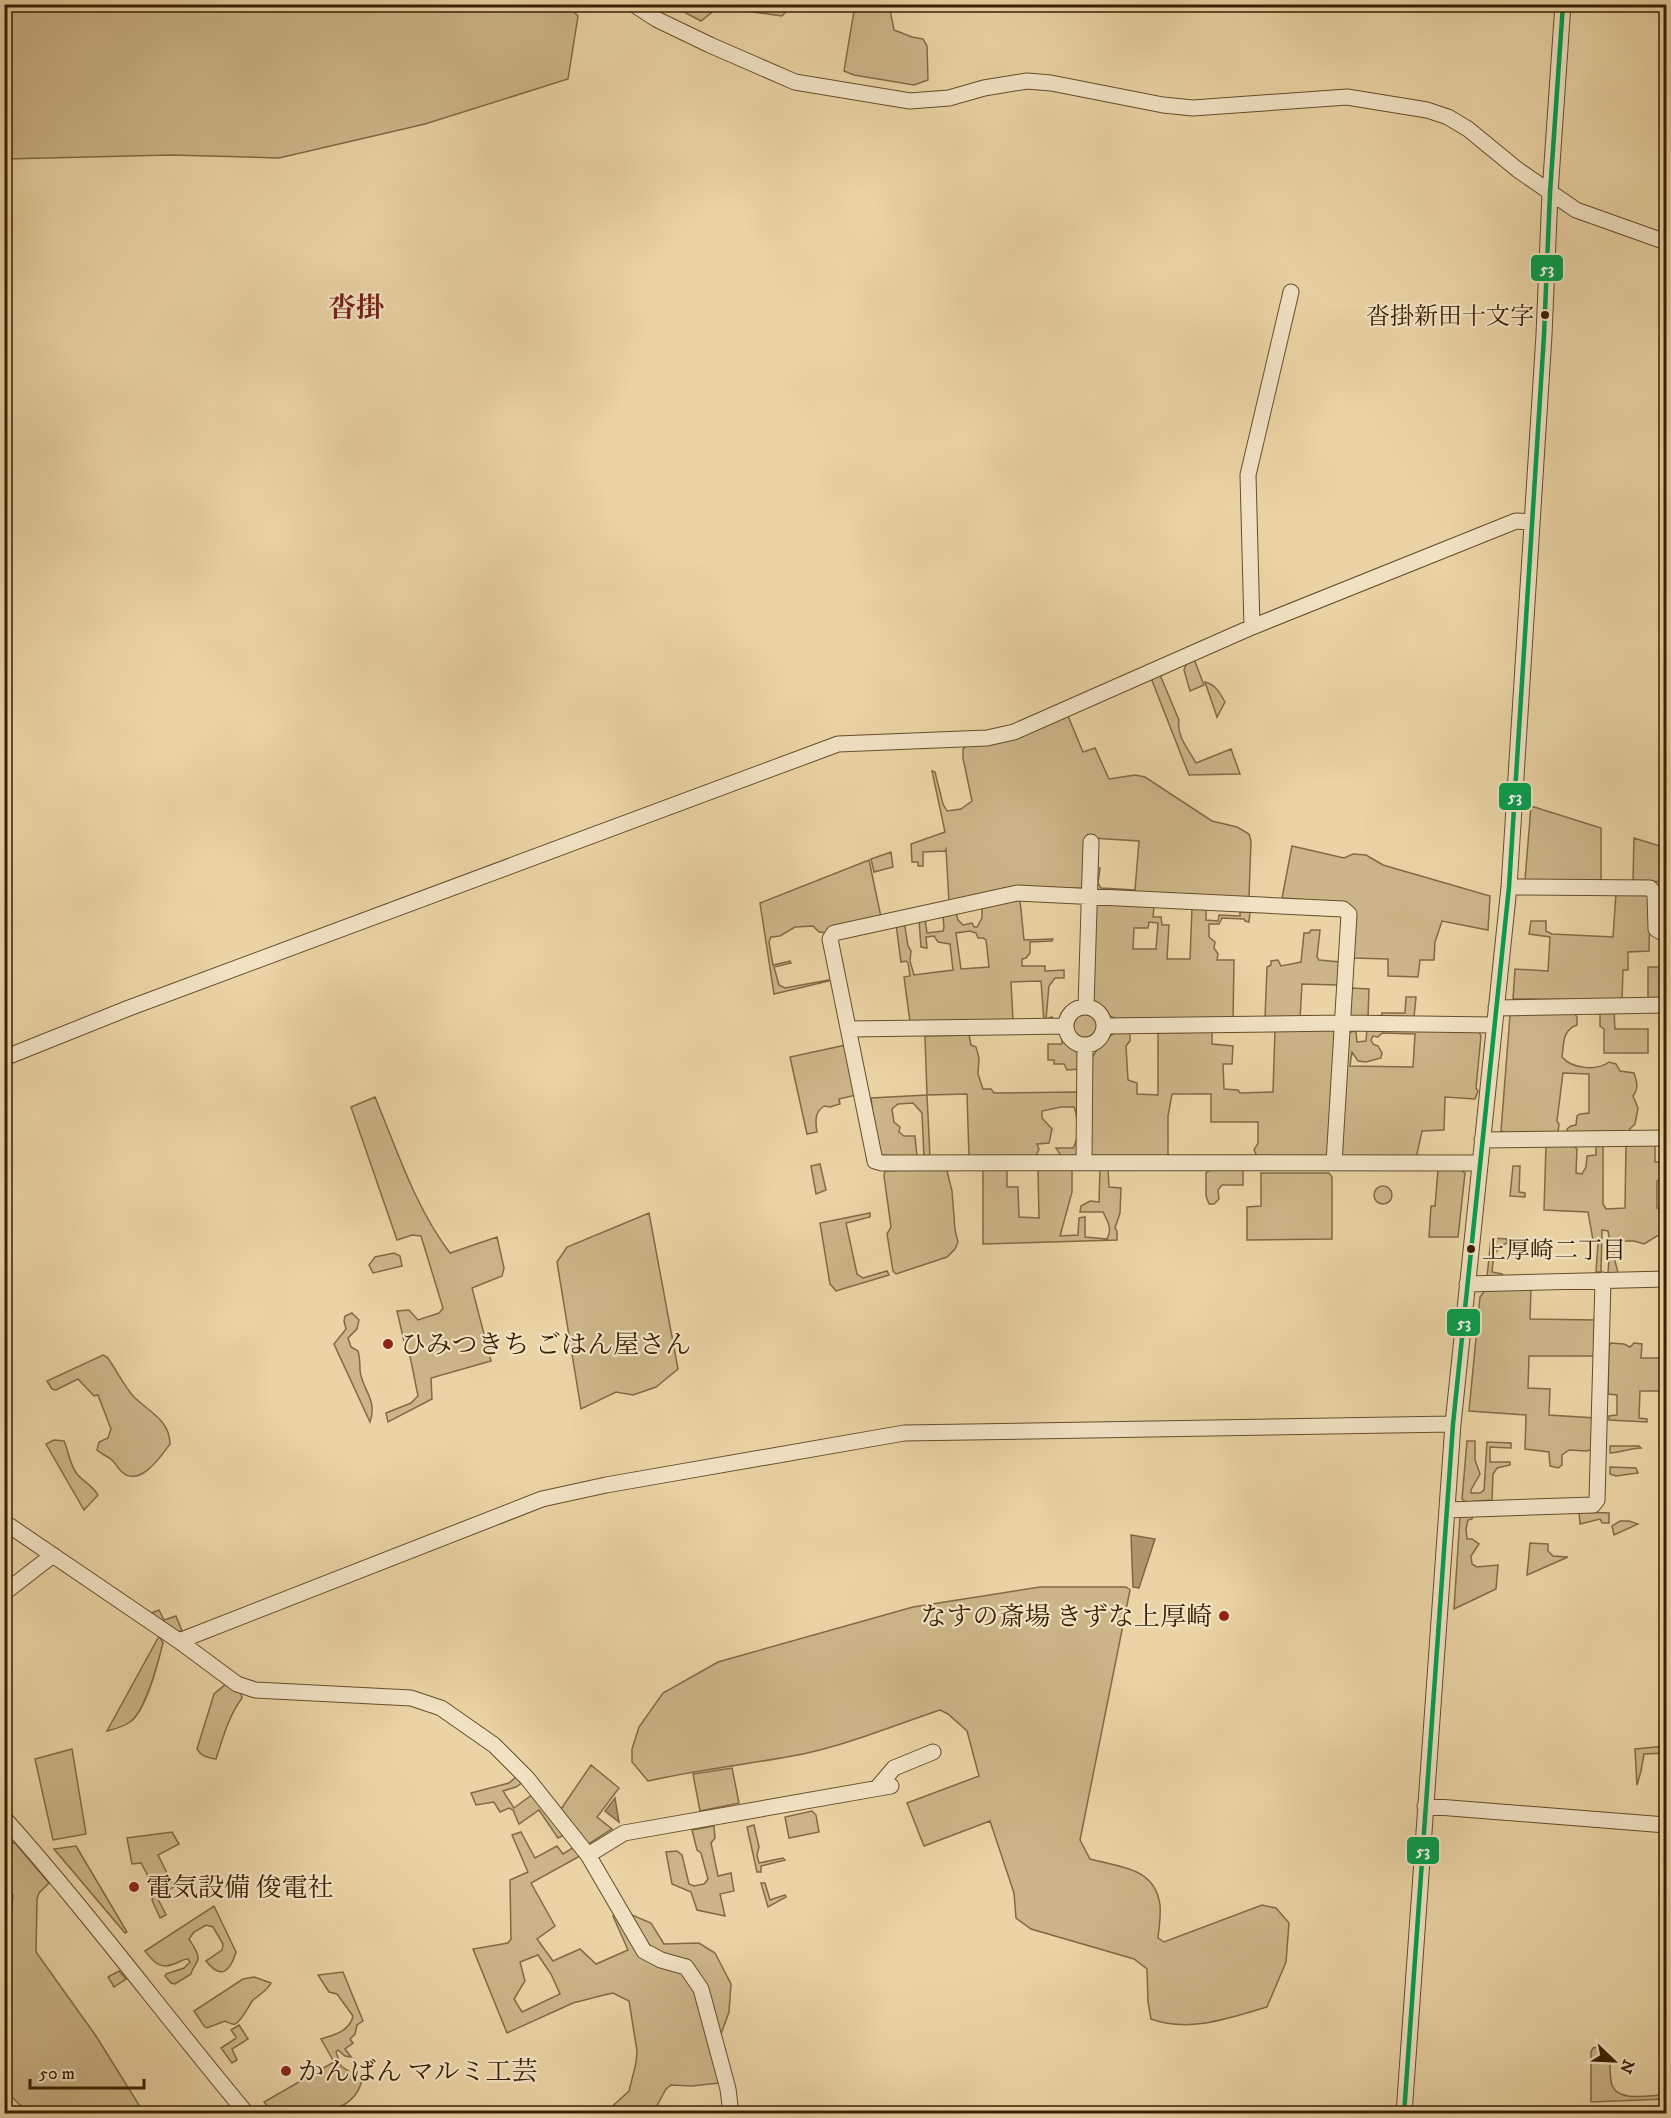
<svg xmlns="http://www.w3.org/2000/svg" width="1671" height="2118" font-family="'IM FELL DW Pica','Noto Serif JP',serif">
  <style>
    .green { fill: #ccb588; stroke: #826a44; stroke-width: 1.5; fill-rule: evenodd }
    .water { fill: #ae966c; stroke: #7f6741; stroke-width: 1.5 }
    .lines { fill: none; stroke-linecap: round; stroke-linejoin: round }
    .minor-casing { stroke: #654d29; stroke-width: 17 }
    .minor { stroke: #f1e2c4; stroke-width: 15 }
    .bus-1-casing { stroke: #f1e2c4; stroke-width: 9 }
    .bus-1 { stroke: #039f4d; stroke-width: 4.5 }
    .bus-dot { fill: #392000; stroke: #f1e2c4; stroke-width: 2 }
    .poi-dot { fill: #8f2418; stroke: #f1e2c4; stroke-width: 2 }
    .labels { text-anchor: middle; stroke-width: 4.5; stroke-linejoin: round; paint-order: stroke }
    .bus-label { font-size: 24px; fill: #392000; stroke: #f1e2c4; text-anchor: end }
    .poi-label { font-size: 26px; fill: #392000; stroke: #f1e2c4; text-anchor: start }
    .quarter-label { font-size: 28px; font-weight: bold; fill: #7a1f14; stroke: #f1e2c4 }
    .line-badge { stroke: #f1e2c4; stroke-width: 2 }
    .badge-label { font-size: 16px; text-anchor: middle; font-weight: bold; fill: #fff }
  </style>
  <rect width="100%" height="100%" fill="#ead3a4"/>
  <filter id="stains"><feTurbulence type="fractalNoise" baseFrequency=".00333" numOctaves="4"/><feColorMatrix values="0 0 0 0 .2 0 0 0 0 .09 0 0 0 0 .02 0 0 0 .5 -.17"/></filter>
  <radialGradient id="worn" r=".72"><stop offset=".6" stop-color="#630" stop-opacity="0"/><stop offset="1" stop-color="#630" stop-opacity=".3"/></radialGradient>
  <path class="green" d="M566,4L578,16L568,79L425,124L279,158L171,155L5,159V5Z
    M682,5V4L721,5L701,21L680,10Z
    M748,5V4L792,5L782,16L753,12Z
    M855,5H889L894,30L912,37L923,39L927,46L928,80L914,85L854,75L844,71Z
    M1194,659L1204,685L1190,691L1184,670L1187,662Z
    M1160,675L1179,720C1176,736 1189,750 1196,763L1231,749L1240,774L1189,775L1151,678Z
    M1205,682C1215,684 1220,693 1225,702L1217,717Z
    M1068,716L1083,752L1095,748L1109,779L1135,775L1145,777L1212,821L1237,827L1249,834L1251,841L1249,896L1245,899L1099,892L1095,888L1096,868H1100L1098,883L1101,888L1135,890L1139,841L1092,838L1088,835L1083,888L1018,889L949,902L946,849L945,851L923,852V866H918V862H912L911,844L945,832L932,771L935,772L943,804L947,811L961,809L972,801L963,758V749L969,743Z
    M1531,806L1601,828V881L1525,880Z
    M1634,838L1666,848V926L1663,924L1662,921L1663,882L1633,880Z
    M1292,846L1344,858L1353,854L1366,855L1383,865L1490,896L1488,930L1442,921L1435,942L1434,960H1420L1418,977L1388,976V959L1353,958L1355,911L1335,902L1282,898Z
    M891,852L893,867L874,872L871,859Z
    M869,860L881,917L840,934L819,932L813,926L795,927L780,936L771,937L769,942L773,965L790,961L791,963L774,967L779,985L785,988L829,980V981L774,994L760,903Z
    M1616,893L1644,894L1648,897L1650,903L1649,951L1628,952V970H1623L1622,1000L1513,999L1515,969L1548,971L1550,937L1529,934L1531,921H1546V931L1552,934L1613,937Z
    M1020,900L1024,940L1053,939L1052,941L1030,942V953L1026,958L1022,959V966H1045V971L1064,970V978H1055L1049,986L1046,1019L1052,1017L1054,1020L1044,1022L1041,981L1011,982L1013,1021L910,1022L904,977L910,976L908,963L906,961L901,962L896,924H902L905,927L908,946L911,951L910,961L914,975L953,970L950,944L938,942L934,936L926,937L927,948L921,947L919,920L925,919L927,933L943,931L944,928L943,915L956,913L958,920L963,925L972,923L974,927H977L982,918V907ZM970,931L976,933L978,938H983L986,940L989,967L961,969L956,933Z
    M1098,903L1154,906L1153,917H1161L1162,925H1169L1167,959H1190L1192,908H1206V920L1218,921L1219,915L1240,916V912H1250L1249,922L1245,921L1244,919L1222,918L1219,924H1209V937L1215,942L1214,948L1218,954L1217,960H1234L1233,1019H1119L1105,1015L1092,998L1093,909ZM1149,922L1158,923L1156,949H1133L1134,928H1148Z
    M1311,930H1320L1317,957L1319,960L1340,962L1338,985L1302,984L1300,1019L1265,1018L1267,967L1271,965V961L1278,960L1281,966L1301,962L1304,933H1309Z
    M1648,967H1666V1001H1648Z
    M1351,988L1369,989L1368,1018H1354L1349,1014Z
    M1406,997H1416L1414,1017H1381L1382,1013H1405Z
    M1083,1012L1093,1013L1099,1021L1097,1034L1086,1040L1074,1034L1071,1026L1075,1017Z
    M1573,1012L1577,1017V1025C1562,1030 1564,1044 1562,1057C1572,1069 1597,1071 1609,1062L1616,1064L1620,1071L1634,1073C1637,1082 1639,1088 1633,1096L1638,1108L1635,1124L1628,1131L1569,1134L1567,1129L1571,1126L1576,1125L1577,1116L1580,1114L1589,1113V1074L1563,1073L1557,1121L1559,1124L1558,1133H1505L1501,1131L1510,1015Z
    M1614,1012L1615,1029H1648V1053H1604V1029L1600,1026V1013Z
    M1367,1029L1479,1032L1481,1036L1476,1088L1478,1091L1475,1099L1445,1097L1444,1130L1422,1131L1417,1154L1412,1160L1257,1156L1254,1150L1258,1143V1122H1211V1094H1172L1168,1116V1156H1090L1091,1060L1100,1044L1108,1037L1117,1032H1130V1041L1126,1046L1128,1080L1137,1083V1094L1158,1095V1033L1212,1032V1044L1233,1046L1232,1064H1223L1224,1089L1238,1090L1240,1093L1273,1092L1275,1030H1337L1348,1034L1353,1031L1356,1032L1357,1042L1366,1041ZM1382,1033L1415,1034L1413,1067L1350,1066L1352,1052L1358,1061L1366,1062L1381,1058L1382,1053L1378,1046L1373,1044L1371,1040L1373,1036L1378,1037Z
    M969,1035L971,1045L976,1047L979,1058L978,1074L983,1089H991L994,1093L1079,1092L1078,1153L1075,1157H1062L1056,1148H1073C1079,1140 1078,1117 1074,1107H1061L1042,1111V1118L1052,1129L1049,1143L1037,1144L1039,1149L1036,1156L969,1157L967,1094L927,1095L930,1157L924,1158L922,1113L913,1103L898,1104L892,1109L894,1122L900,1127L899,1132L904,1136H915L917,1157L879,1155L877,1151L871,1098L927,1095L925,1036Z
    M1062,1040C1077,1045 1079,1055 1079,1069L1067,1070L1064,1064H1054V1060H1048V1044H1062Z
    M846,1045L856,1095L839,1099L840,1104L830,1107L824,1106C815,1112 815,1121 817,1132L807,1134L790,1057Z
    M375,1097C397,1150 415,1207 450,1253L497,1237L504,1268L502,1276L472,1288L491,1361L431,1378L432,1399L388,1422L386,1413L411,1403L418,1396L410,1356L404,1341L397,1311L409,1310L418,1320L439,1313L443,1308L421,1236L412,1235L397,1240L351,1107Z
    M1626,1144H1655V1162H1664L1661,1179L1657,1181V1208H1666V1236H1657L1644,1244L1634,1241H1617C1610,1250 1616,1263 1618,1273H1608L1610,1245L1608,1231L1602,1230L1601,1272H1596L1598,1244L1593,1240L1588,1212L1544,1210L1546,1145H1573L1577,1149L1576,1173L1582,1174L1586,1167L1587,1156L1596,1155V1145L1603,1146V1204L1606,1209L1625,1208Z
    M820,1164L826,1190L816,1194L811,1166Z
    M1513,1166H1520L1519,1192L1525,1193V1197L1510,1196Z
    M943,1168L947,1171L952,1191L955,1230L958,1242L955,1249L947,1257L896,1274L893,1271L887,1234L891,1227L884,1176L885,1171Z
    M1108,1168L1109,1187L1121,1188L1120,1213L1115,1228L1117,1231V1240L983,1244V1169H1007V1187H1018L1019,1217L1039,1218L1038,1169H1072V1192L1060,1236L1078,1235L1079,1218L1085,1217V1237L1107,1239C1113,1229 1107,1220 1103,1212H1080L1081,1206L1090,1201L1099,1202L1100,1169Z
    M1212,1169H1243V1185H1222L1218,1190L1219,1199L1214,1204H1209L1206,1196V1173Z
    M1460,1169L1465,1173L1458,1237H1429L1431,1206H1435L1438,1170Z
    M1261,1173H1329L1332,1177V1239L1247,1240V1207L1261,1206Z
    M1374 1195a9 9 0 1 1 18 0a9 9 0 1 1-18 0Z
    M649,1213L678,1369L656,1387L633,1395L616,1392L581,1409L557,1262L567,1247Z
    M870,1213V1217L846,1223L857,1274L863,1278L887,1271L889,1275L836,1291L830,1284L820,1223Z
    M1491,1238L1507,1239V1243C1494,1248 1493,1259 1492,1272L1502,1274L1504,1277H1487Z
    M394,1253L400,1256L402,1266L373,1273L369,1265L375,1257Z
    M1486,1289H1531L1530,1319L1596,1320V1356H1529L1528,1388L1550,1389L1549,1415L1595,1418L1592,1449L1587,1451L1569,1450L1562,1455V1465L1558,1468L1550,1466L1549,1452L1525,1449L1526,1415L1469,1411L1480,1297Z
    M352,1313L359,1320L357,1329L348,1338L351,1347L358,1351C360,1358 360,1363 360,1370C361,1388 378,1399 370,1422L334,1344L346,1329L344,1321L345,1316Z
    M1611,1343L1624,1344L1630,1347L1634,1343L1642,1344L1641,1358H1664L1666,1391H1640L1639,1418L1647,1419V1422L1609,1420V1416L1617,1415V1395L1608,1394L1609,1346Z
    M103,1355L107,1357C116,1369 124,1386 134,1397C148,1411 170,1420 170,1444C161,1456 140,1488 122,1472C118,1469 116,1464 113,1461C108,1456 102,1455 97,1450L99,1442L108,1438L111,1429L98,1395L94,1396L78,1379L56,1390L52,1389L47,1381Z
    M54,1440L64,1441C69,1452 69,1463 77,1474C84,1482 93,1486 98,1495L84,1510L46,1444Z
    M1467,1441H1475V1460L1480,1474L1471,1490V1493H1480L1484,1490L1487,1442L1511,1443V1448L1490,1447V1462H1510V1465L1497,1468L1493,1474L1492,1500L1466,1502L1462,1499Z
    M1610,1446H1639L1641,1448C1629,1448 1621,1453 1610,1453Z
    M1610,1467L1636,1468L1638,1473L1616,1476L1610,1474Z
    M1473,1512L1472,1519L1468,1520L1466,1529L1467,1539H1472L1479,1544L1471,1556L1472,1564L1477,1567L1498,1565L1496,1589L1454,1609L1460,1517Z
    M1579,1512L1609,1513V1523H1602L1600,1519L1580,1524Z
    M1620,1521H1629L1638,1524L1614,1535L1612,1526Z
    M1530,1543L1548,1544V1551L1553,1556L1568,1557L1527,1575Z
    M1040,1587H1126L1130,1590L1080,1840L1090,1859C1119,1867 1155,1867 1160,1905C1161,1915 1159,1928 1158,1938L1164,1942L1262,1905L1276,1908L1289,1923L1286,1962L1267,2007C1230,2018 1189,2033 1151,2019L1148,2002L1147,1969L1134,1959L1031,1929L1016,1918L1014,1893L990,1821L924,1846L907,1803L979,1776L967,1731L948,1714L940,1710C895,1725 850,1744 803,1754C752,1764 700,1769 648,1781L632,1762V1749L639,1727L663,1693L718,1662L913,1607Z
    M159,1610L164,1620L176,1616L182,1631L175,1632L149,1614Z
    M160,1637L163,1643C158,1663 146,1711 130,1722C123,1727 114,1729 107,1731L158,1638Z
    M226,1684L240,1691L242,1698C228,1717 223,1738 216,1759C207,1757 203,1758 197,1749L214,1694Z
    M1666,1746V1753L1644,1754L1641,1771L1637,1785L1635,1749Z
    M72,1749L86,1834L53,1840L35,1759Z
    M591,1765L619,1788L597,1817L612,1829L587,1845L559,1812Z
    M732,1768L739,1803L700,1811L693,1774Z
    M516,1777L523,1782L516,1787L503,1791L514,1808L533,1794L564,1835L558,1838L539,1810L519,1824L513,1810L509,1808L500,1812L494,1802L476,1805L471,1793L509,1783Z
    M812,1811L816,1815L819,1832L789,1838L785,1817Z
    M754,1825L759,1847L757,1855L759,1863L783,1858L785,1860L761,1866V1872H757L747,1827Z
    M714,1826L715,1838L711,1843L718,1876L731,1873L734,1891L720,1894L725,1916L697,1910L691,1892L672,1884L666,1852L677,1851L682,1855L689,1884L694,1886L704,1884L708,1879L701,1853L697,1850L692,1830Z
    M172,1832L179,1844L158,1855L174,1887L159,1895L158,1899L166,1915L160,1918L152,1900L155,1889L141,1863L132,1864L127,1838Z
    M521,1832L535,1858L557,1846L563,1854L574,1847L580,1856L531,1883L555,1926L537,1939L553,1961L580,1949L596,1964L628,1950L613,1916L625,1912L651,1923L664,1944L699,1943L715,1953L731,1984L729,2012L721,2034L719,2083L692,2086L671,2085L666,2089L653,2113H605L629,2091L636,2063L637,2051L629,2001L613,1993L604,1995L573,2003L507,2033L473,1949L508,1943L511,1939L510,1880L528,1872L512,1835ZM538,1955L551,1974L560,1994L522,2012L514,1999L525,1981L520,1962Z
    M4,1842L15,1843L49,1883L39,1893L37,1899L36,1952L96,2036L144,2113H28L5,2090V1965L8,1952L13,1895L5,1884Z
    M76,1846L127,1932L125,1933L54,1849Z
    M761,1883H765L770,1900L785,1895L786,1897L768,1907Z
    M214,1906L236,1952C230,1972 221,1980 206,1961L222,1950L223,1944L213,1927L206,1925L194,1932L189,1939C192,1944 199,1953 198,1959C197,1964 192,1968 191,1974L175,1984L171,1983L165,1976L166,1974L184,1968L190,1962L188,1959C182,1959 180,1962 174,1964C159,1970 153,1961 145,1951Z
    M119,1971L126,1979L114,1987L108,1977Z
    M343,1972L363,2021L357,2025L355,2034L350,2039L353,2043L345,2049L351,2057L345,2056L338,2050L336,2052L341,2066L362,2080C353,2118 306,2114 273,2113L264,2102L334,2062L321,2039C334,2035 350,2031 353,2016L337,1994L329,1992L318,1975Z
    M254,1977L271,1983C267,1991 260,1994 253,2000C249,2005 242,2021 235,2024C232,2025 227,2022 225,2021L207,2028L204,2026L194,2011L243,1979Z
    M239,2025L248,2039L232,2049L237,2060L232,2063L221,2048L235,2039L236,2037L231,2030Z
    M1598,2047C1621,2058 1600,2085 1621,2094C1631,2099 1649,2096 1659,2095L1660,2075L1666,2066V2099L1591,2102V2052L1593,2048Z"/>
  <path class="water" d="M1131,1535L1155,1539L1139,1588L1133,1587Z
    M615,1798L619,1822L605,1811Z"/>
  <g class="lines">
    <defs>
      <path id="minor" d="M633,4L656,19L710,45L795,82L910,101L949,98L984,88L1027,81L1051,83L1163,105L1193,108L1347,97L1427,110L1448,117L1468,129L1518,170L1576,210L1666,242
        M1252,627L1248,475L1291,292
        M1509,887L1650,888L1655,894L1656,929L1661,932H1666
        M1086,1007L1091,842
        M1066 1026a19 19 0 1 1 38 0a19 19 0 1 1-38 0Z
        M1496,1008L1666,1005
        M1104,1026L1343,1023L1494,1025
        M848,1029L1066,1026
        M4,1058L129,1008L838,744L987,738L1014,732L1252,627L1516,521L1532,522
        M1482,1140L1666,1138
        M1084,1162L1085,1045
        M1334,1163L1349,914L1343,909L1017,893L834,933L830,939L875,1161L882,1163C1081,1162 1281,1163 1480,1163
        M1467,1284L1666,1279
        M1447,1510L1593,1505L1597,1500L1603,1280
        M4,1522L179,1641L237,1684L255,1690L411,1698L441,1708L494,1745L527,1778L588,1855L644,1951L661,1960L686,1967L701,1989L728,2089L731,2114
        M4,1593L53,1555
        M179,1641L542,1499L606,1485L904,1433L1453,1424
        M877,1788L894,1768L933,1752
        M1425,1806L1666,1825
        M4,1818C89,1913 165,2016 247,2114
        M588,1855L624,1833L891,1786
        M1404,2114L1453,1424L1509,887L1544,335L1550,193L1563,4"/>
    </defs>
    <use href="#minor" class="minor-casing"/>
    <use href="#minor" class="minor"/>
    <defs>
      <path id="bus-1" d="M1404,2114L1453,1424L1509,887L1544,335L1550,193L1563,4"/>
    </defs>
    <use href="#bus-1" class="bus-1-casing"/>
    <use href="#bus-1" class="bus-1"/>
  </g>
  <g class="bus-dot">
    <circle cx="1545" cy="315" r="5"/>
    <circle cx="1471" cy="1249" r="5"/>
  </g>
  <g class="poi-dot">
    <circle cx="388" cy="1344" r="6"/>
    <circle cx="1224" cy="1616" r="6"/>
    <circle cx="134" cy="1887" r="6"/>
    <circle cx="286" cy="2071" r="6"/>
  </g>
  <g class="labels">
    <g class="bus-label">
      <text x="1534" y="324">沓掛新田十文字</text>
      <text x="1482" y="1258" text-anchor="start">上厚崎二丁目</text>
    </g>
    <g class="poi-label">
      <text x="400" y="1353">ひみつきち ごはん屋さん</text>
      <text x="1212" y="1625" text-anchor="end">なすの斎場 きずな上厚崎</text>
      <text x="146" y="1896">電気設備 俊電社</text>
      <text x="298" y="2080">かんばん マルミ工芸</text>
    </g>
    <g class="quarter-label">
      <text x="356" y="317">沓掛</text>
    </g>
  </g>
  <g class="line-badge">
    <rect x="1530" y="254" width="34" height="28" rx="6" fill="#039f4d"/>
    <rect x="1498" y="782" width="34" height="29" rx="6" fill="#039f4d"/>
    <rect x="1446" y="1308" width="35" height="29" rx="6" fill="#039f4d"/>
    <rect x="1406" y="1836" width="34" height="29" rx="6" fill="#039f4d"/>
  </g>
  <g class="badge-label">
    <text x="1547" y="274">53</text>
    <text x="1515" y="802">53</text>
    <text x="1464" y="1328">53</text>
    <text x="1423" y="1856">53</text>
  </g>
  <rect width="1671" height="2118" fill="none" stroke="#ead3a4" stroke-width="24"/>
  <rect x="6" y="6" width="1659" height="2106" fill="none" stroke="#392000" stroke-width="3"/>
  <rect x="12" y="12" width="1647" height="2094" fill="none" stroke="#392000" stroke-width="1.5"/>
  <g transform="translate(1614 2061) rotate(113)" stroke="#f1e2c4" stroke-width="4.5" paint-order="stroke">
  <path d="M0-4.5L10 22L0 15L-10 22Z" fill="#392000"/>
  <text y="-9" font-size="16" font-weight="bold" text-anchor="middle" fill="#392000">N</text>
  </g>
  <path d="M30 2079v9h114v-9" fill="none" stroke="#392000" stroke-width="3"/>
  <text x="39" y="2079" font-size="18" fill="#392000" stroke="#f1e2c4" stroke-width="4.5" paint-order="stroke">50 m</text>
  <rect width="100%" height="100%" filter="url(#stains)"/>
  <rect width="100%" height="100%" fill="url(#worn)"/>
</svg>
